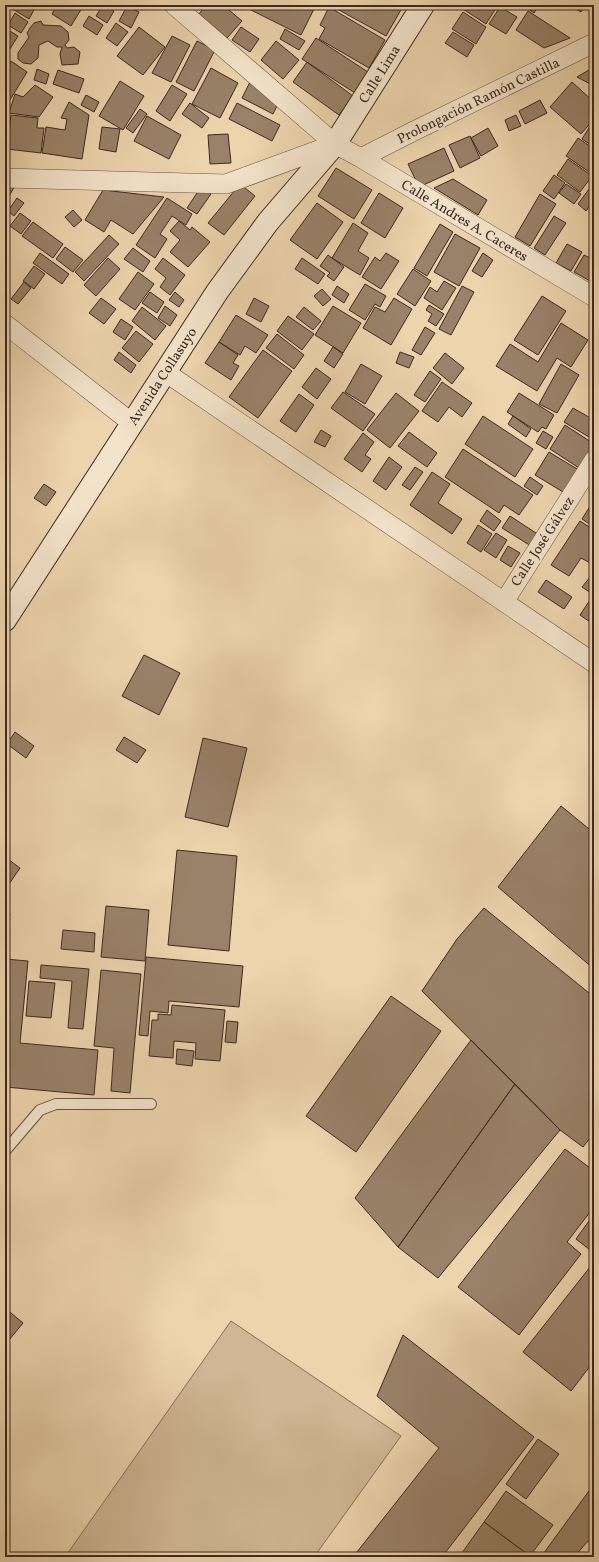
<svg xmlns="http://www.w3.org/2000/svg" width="599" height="1562" font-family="Vollkorn,serif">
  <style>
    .green { fill: #cfb795; stroke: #87705a }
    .building { fill: #998269; stroke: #3f2920 }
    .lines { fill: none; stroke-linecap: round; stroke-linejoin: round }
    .lane-casing { stroke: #6a5443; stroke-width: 12 }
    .street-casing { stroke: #6a5443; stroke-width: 20 }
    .secondary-casing { stroke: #3f2920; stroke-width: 24 }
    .lane { stroke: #f3e3ca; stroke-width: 10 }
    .street { stroke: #f3e3ca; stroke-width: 19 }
    .secondary { stroke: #f3e3ca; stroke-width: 22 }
    .labels { text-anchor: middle; stroke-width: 4; stroke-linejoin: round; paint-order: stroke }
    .street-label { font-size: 14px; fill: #3f2920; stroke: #f3e3ca }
  </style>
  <rect width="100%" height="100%" fill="#ecd4ad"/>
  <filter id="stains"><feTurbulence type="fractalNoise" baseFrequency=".005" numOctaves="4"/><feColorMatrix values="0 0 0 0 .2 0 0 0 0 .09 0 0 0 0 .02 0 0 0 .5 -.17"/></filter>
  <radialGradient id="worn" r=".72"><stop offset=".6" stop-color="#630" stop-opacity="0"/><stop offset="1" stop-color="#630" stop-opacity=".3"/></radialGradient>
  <path class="green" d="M231,1321L401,1436L314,1557H65Z"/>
  <path class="building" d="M6,5H35L36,6L29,19Z
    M57,5H77L82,8L71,26L52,14Z
    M103,5L114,11L107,23L96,16Z
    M206,5H223L242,21L227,38L199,14Z
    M254,5H316L301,35L251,10Z
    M330,5H397L402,8L386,36Z
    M465,5H498L486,24L463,9Z
    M522,5H539L534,13Z
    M569,5H585L581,12Z
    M127,6L139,12L131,28L119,21Z
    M329,7L385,40L369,68L319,39L325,28L320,25Z
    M500,7L517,17L506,34L489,24Z
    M528,11L570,38L544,48L516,30Z
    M463,12L486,27L476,44L452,29Z
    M15,13L28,22L21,33L8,25Z
    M89,16L103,25L97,35L83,26Z
    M41,21L43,25L61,26L68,32L69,40L65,45L67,48L74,47L80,52L78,64L62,65L60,54L62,47H57L48,41L39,45L38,58L31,64L23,63L18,59V53L29,37L27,33L30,28L34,23Z
    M116,23L128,32L117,46L106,38Z
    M139,27L165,47L143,75L117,56Z
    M241,27L259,39L250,52L232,40Z
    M5,28L18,36L5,57Z
    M285,29L305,41L299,50L280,39Z
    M453,32L474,45L467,57L445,43Z
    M172,36L190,45L171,82L152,73Z
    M316,38L368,72L355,93L302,59Z
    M197,41L215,50L194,91L176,82Z
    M276,41L299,60L283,79L261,60Z
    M11,61L27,72L10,100L5,97V72Z
    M307,62L353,96L339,115L293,82Z
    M594,67V86L577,77Z
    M211,68L238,83L220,118L192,104Z
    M37,69L49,74L46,84L34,80Z
    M58,70L84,79L79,93L53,84Z
    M120,81L144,96L123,130L99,116Z
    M250,82L281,98L273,114L242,98Z
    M572,82L594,102V119L581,134L550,107Z
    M35,85L53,97L39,117L9,113L15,94L23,97Z
    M172,85L187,94L170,121L156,111Z
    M86,95L99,102L94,112L81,105Z
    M540,100L547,113L525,124L519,111Z
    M69,102L89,115L82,159L42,153L46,127L65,130L67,119L61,118Z
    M190,103L209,118L202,128L182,114Z
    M237,103L280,125L272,141L229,119Z
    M140,109L147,114L133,133L126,128Z
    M11,115L38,118L37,128H44L41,153L7,149Z
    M516,115L521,126L509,131L505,120Z
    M147,116L181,135L169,159L134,141Z
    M590,126L594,129V147L582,139Z
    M102,127L120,129L116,152L99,149Z
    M488,128L498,146L481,156L471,138Z
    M228,134L231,163L210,164L208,135Z
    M470,136L480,158L460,168L449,145Z
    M578,138L594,149V172L592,174L566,156Z
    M444,148L454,171L419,187L408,164Z
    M568,159L592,176L580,192L557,175Z
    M336,168L372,190L354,219L318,196Z
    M554,175L565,183L554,199L543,191Z
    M453,179L487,200L478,215L434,188Z
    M17,183L5,202V184Z
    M240,184L255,196L224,235L208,223Z
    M566,184L581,194L574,204L559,193Z
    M592,185L594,187V200L586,211L578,204Z
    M201,187L211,194L197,214L187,208Z
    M103,190L164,197L133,234L111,220L104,232L85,220Z
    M379,193L403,208L385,238L361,223Z
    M540,194L556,204L530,246L515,237Z
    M17,198L24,203L14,216L8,211Z
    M167,198L192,214L186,225L172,216L160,234L167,239L155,258L136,245Z
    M317,203L343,222L317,259L290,240Z
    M73,210L82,220L74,227L65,217Z
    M20,213L31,221L21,234L10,226Z
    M554,216L566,223L545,255L534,248Z
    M179,221L190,230L192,227L210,242L188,267L170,252L180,240L170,231Z
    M33,222L63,244L53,258L22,236Z
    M353,223L368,233L358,251L369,258L360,275L332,258Z
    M440,224L453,232L427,276L414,268Z
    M455,234L480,248L459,286L434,272Z
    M109,235L119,244L84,281L75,272Z
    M567,244L582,252L571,271L556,263Z
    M65,247L83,260L73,272L56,259Z
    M133,248L150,261L143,272L124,259Z
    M40,253L69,274L62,284L33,263Z
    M386,253L399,261L381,289L362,277L375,257L380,261Z
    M483,253L493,260L482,277L472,271Z
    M328,255L344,267L334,281L327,276L330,273L320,266Z
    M584,255L594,260V274L590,281L574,272Z
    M108,258L120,269L96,296L84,285Z
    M163,258L185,275L170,295L160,287L166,278L155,269Z
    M302,258L325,274L318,284L295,269Z
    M34,266L45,274L34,289L23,281Z
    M413,269L431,281L415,306L397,294Z
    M138,272L154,284L135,310L119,299Z
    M444,281L456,288L442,310L424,298L430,287L437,292Z
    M24,282L31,288L18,304L11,299Z
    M365,284L386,296L380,307L375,304L365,320L349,310Z
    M337,286L349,294L344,303L332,295Z
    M462,286L474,292L451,335L439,329Z
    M322,289L331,299L323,306L314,296Z
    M150,292L164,302L157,313L142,303Z
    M175,292L184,300L179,307L169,300Z
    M542,296L566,311L538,355L514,340Z
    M101,298L116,309L104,324L89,313Z
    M254,298L269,306L261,322L246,314Z
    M394,298L412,309L391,345L363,328L375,307L385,312Z
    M429,305L444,314L436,326L428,321L432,314L426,310Z
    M165,306L177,315L170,326L158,318Z
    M333,306L361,323L343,353L315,335Z
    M142,307L166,326L155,340L132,321Z
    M304,307L321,321L313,330L296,317Z
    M236,315L268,335L256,353L245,346L240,355L219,342Z
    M288,316L314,334L302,350L277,331Z
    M121,319L133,327L125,340L113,332Z
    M561,323L588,340L571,367L557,358L537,391L496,366L510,344L538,362Z
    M425,327L435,333L421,355L412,350Z
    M136,331L153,344L139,362L122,348Z
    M277,334L304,355L294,369L266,348Z
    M219,342L238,355L233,363L239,366L231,380L205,363Z
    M333,347L343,354L334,368L324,361Z
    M263,350L292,371L258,418L229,397Z
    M119,352L136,365L131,373L114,360Z
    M400,352L414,357L409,368L396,363Z
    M445,353L464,368L452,384L433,368Z
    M361,364L382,376L365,404L345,392Z
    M561,364L579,375L557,413L539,404Z
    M316,368L331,379L317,399L302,387Z
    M430,371L441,379L425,402L414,395Z
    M442,382L472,403L462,417L449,407L438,422L422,411Z
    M343,392L375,414L363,431L331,408Z
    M396,393L419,411L390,448L367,430Z
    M519,393L554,415L546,429L542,427L538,432L507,412Z
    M299,394L314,405L296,432L280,421Z
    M573,408L594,420V440L564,422Z
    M483,416L533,449L515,477L465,444Z
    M513,416L531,429L526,437L508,424Z
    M565,425L594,444V451L582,470L550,449Z
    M321,430L331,436L325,447L314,442Z
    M543,431L553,437L546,449L536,443Z
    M409,432L437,453L427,467L398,446Z
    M363,433L374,442L365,455L371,459L362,472L344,459Z
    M463,449L533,495L519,515L504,505L499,513L445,477Z
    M549,452L582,472L568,495L535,475Z
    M389,457L402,467L386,490L373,481Z
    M415,467L423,472L410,490L402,485Z
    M432,472L450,484L438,503L462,519L452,534L410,505Z
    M530,477L543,486L537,495L524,486Z
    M44,484L56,492L46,506L34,498Z
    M594,500V527L582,519Z
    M487,510L501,521L494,531L480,521Z
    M510,516L539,535L531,546L502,528Z
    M580,521L594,530V565L581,558L569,576L551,565Z
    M478,525L492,534L481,552L467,543Z
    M496,533L507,540L496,558L484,550Z
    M508,546L520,553L511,567L500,560Z
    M591,576L594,578V590L591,593L582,587Z
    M546,580L572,597L564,609L538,592Z
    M594,594V623L593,624L580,615Z
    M144,655L180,673L159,715L122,696Z
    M15,732L34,746L26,758L7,744Z
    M124,737L146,750L137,763L116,750Z
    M203,738L247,748L228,827L185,817Z
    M561,806L594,833V969L498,887Z
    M177,850L237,856L229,951L168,945Z
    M5,857L20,868L5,890Z
    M106,906L149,910L145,961L101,957Z
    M484,908L594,997V1133L583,1147L560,1130L422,991L457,939Z
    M5,913L10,914L5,932Z
    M63,930L95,933L94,952L61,949Z
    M146,957L243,966L239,1007L169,1001L168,1013L150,1011L148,1036L139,1035Z
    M5,959L28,961L20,1043L98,1050L94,1095L5,1087Z
    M41,965L89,969L83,1029L68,1028L72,981L40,978Z
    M101,970L141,974L130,1093L111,1091L114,1048L94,1046Z
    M29,981L55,983L51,1018L26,1016Z
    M391,996L441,1031L356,1152L306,1116Z
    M172,1005L225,1010L220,1061L195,1059L196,1043L174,1041L173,1058L149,1056L152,1020H158V1014L171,1015Z
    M227,1021L238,1022L236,1043L225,1042Z
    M471,1040L515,1084L398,1247L355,1198Z
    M177,1049L194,1051L192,1066L176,1064Z
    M515,1084L560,1130L438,1278L398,1247Z
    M565,1149L594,1171V1207L567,1242L581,1254L519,1335L458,1287Z
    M594,1214V1253L576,1239Z
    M594,1262V1361L571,1391L523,1352Z
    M5,1308L23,1323L5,1345Z
    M403,1335L534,1437L442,1557H353L439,1448L377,1396Z
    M538,1439L559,1454L526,1499L506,1484Z
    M594,1484V1546L588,1541L574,1557H541Z
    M506,1491L553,1525L530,1556L484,1522Z
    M484,1522L530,1556L529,1557H459Z"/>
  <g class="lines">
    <defs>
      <path id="lane" d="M5,1151L40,1110L56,1104H151"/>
      <path id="street" d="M174,5L335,144L361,158L594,297
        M361,158L414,131L594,43
        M5,178L226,184L335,144
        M5,324L132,423
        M165,372L594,663
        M504,602L594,460"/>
      <path id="secondary" d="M5,620L217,292L268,222L335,144L423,5"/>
    </defs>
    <use href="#lane" class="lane-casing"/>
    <use href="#street" class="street-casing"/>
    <use href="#secondary" class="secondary-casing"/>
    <use href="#lane" class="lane"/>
    <use href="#street" class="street"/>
    <use href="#secondary" class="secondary"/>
  </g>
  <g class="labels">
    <g class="street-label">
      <text transform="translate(379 74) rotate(-58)" y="5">Calle Lima</text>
      <text transform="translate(478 100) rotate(-26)" y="5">Prolongación Ramón Castilla</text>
      <text transform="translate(465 220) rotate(31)" y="5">Calle Andres A. Caceres</text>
      <text transform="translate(162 376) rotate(-57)" y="5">Avenida Collasuyo</text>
      <text transform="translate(542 541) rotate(-57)" y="5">Calle José Gálvez</text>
    </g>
  </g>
  <rect width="599" height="1562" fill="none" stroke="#ecd4ad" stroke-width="20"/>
  <rect x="6" y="6" width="587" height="1550" fill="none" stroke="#3f2920" stroke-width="2"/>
  <rect x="10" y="10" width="579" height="1542" fill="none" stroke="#3f2920"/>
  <rect width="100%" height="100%" filter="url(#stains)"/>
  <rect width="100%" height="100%" fill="url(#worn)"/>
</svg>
